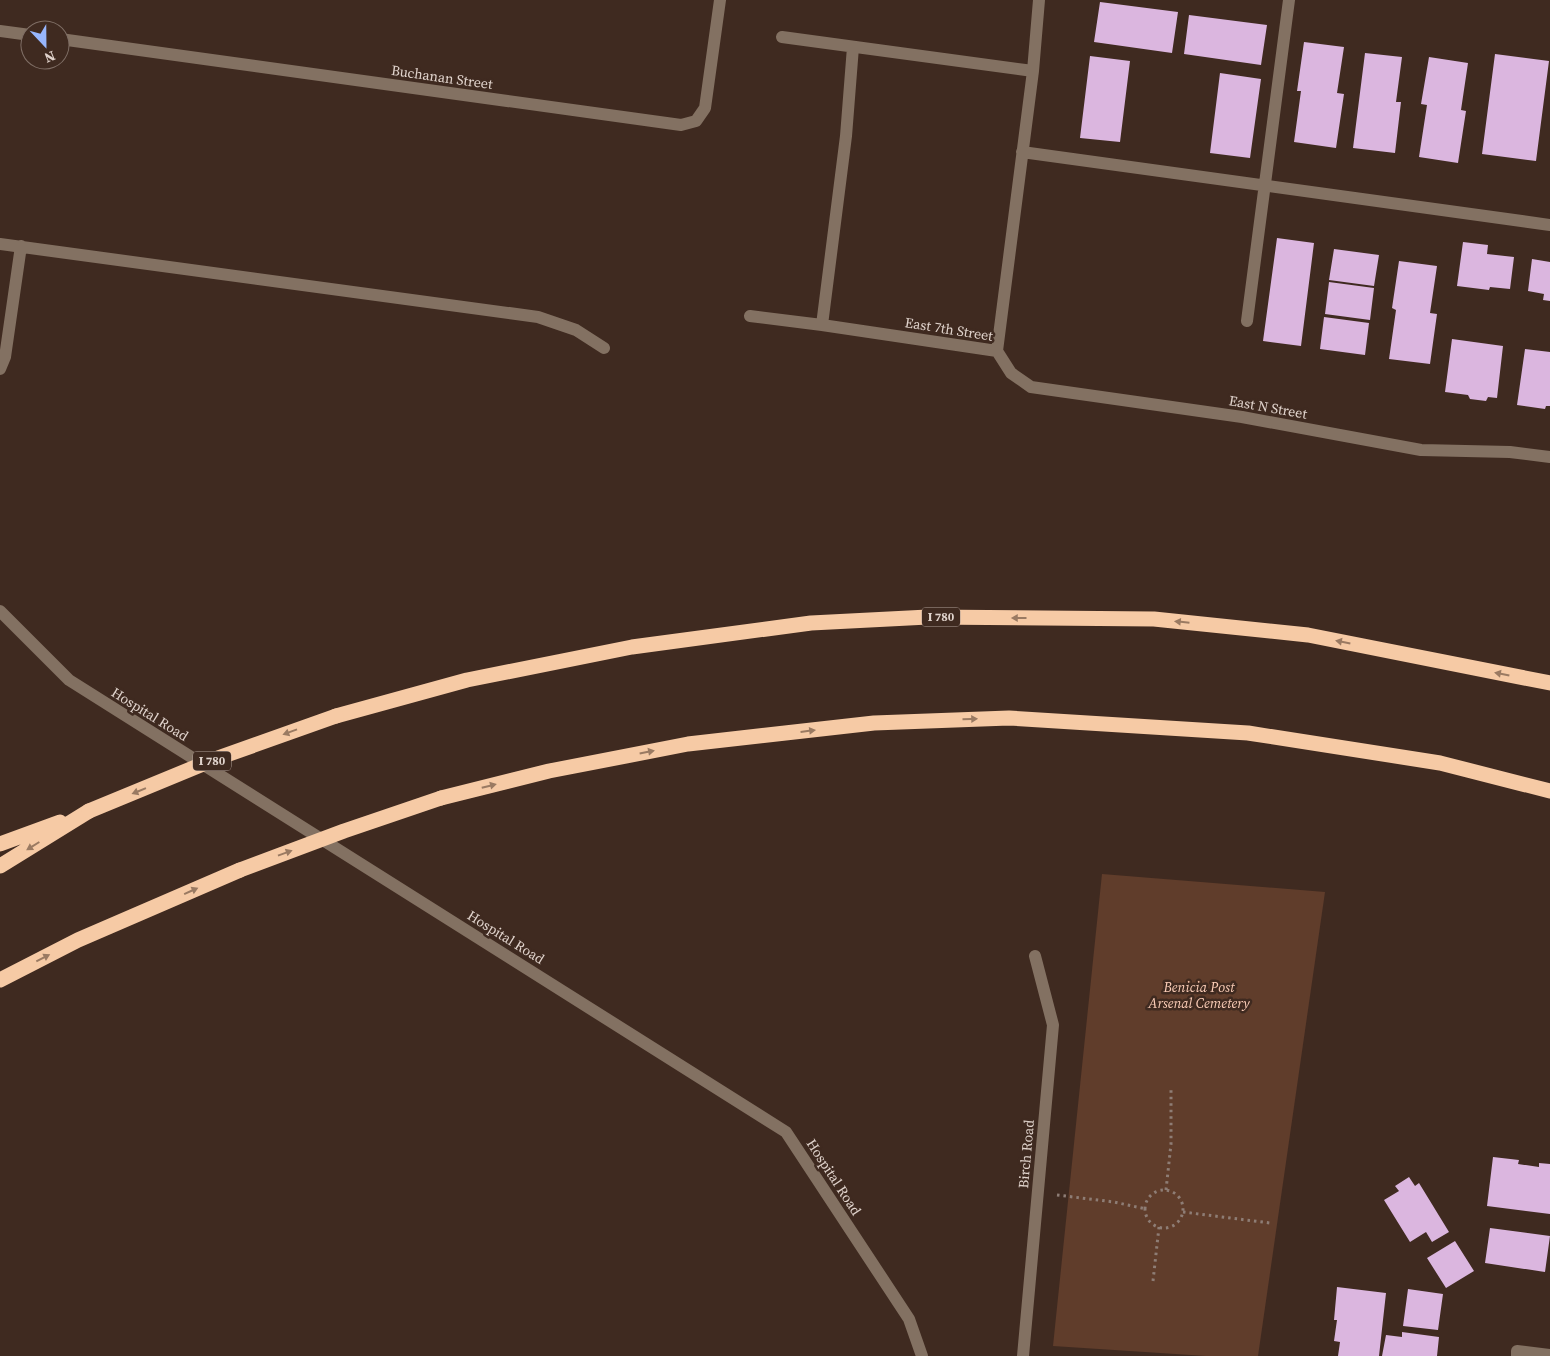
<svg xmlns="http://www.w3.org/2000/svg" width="1550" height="1356" font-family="'Source Serif 4',serif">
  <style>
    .green { fill: #603d2b }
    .building { fill: #dbb6df }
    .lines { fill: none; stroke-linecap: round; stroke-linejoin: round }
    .path { stroke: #8e7d75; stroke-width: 3; stroke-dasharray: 2.5 4; stroke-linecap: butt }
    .minor { stroke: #837162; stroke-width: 12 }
    .highway { stroke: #f6caa5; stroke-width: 15 }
    .highway-bridge { stroke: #f6caa5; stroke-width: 15 }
    .oneway { fill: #9a7a62 }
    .labels { text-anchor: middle; stroke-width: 5; stroke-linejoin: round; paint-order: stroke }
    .shield { fill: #3f2a20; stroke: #b0a098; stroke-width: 1 }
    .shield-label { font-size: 12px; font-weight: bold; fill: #e0d3cc }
    .street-label { font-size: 14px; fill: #e0d3cc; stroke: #3f2a20 }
    .park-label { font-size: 14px; font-style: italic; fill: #fbcdb7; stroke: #3f2a20 }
  </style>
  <rect width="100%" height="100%" fill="#3f2a20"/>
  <path class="green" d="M1102,874L1325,892L1258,1356H1206L1053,1346Z"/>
  <path class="building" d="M1100,2L1178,12L1172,53L1094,42Z
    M1189,15L1267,25L1261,65L1184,54Z
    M1304,42L1344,47L1337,93L1344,94L1336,148L1294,142L1301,91H1297Z
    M1365,53L1402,57L1396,102H1401L1395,153L1353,148Z
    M1495,54L1549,61L1536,161L1482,154Z
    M1090,56L1130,61L1120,142L1080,138Z
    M1429,57L1468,63L1461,110L1466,111L1458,163L1419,157L1427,105L1421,104Z
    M1220,73L1261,79L1250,158L1210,153Z
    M1277,238L1314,243L1301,346L1263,341Z
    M1463,242L1488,245L1487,254L1514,257L1510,289L1490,287L1489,290L1457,286Z
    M1334,249L1379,255L1374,286L1329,280Z
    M1532,259L1550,262V301L1543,300L1544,294L1528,291Z
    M1399,261L1437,266L1430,313L1437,314L1430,364L1389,359L1396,310L1392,308Z
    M1329,282L1374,288L1370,320L1325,314Z
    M1324,317L1369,323L1365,355L1320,349Z
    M1452,339L1503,346L1497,398L1488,397L1486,401L1470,399L1468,395L1445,392Z
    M1525,349L1550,352V406H1546L1545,409L1517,405Z
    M1493,1157L1519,1160L1518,1164L1539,1167V1163L1550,1164V1214L1487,1206Z
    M1409,1177L1415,1186L1419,1183L1449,1232L1432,1242L1426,1232L1410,1242L1384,1200L1399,1191L1395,1186Z
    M1490,1228L1550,1236L1545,1272L1485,1263Z
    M1455,1241L1474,1271L1446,1288L1427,1258Z
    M1337,1287L1386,1293L1379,1356H1338L1340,1342L1334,1341L1337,1320H1334Z
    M1408,1289L1443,1294L1438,1330L1403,1326Z
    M1402,1332L1439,1337L1437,1356H1382L1386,1335L1402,1337Z"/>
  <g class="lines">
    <path class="path" d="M1166,1190L1171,1144V1088
      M1145 1209a19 19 0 1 1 38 0a19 19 0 1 1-38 0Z
      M1057,1195L1114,1202L1146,1209
      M1183,1212L1270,1223
      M1153,1281L1159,1227"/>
    <path class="minor" d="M0,31L30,35
      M782,37L1033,71
      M60,39L681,125L696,121L705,108L720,0
      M853,47L846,136L822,325L997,351
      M1022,152L1550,225
      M0,244L538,317L576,330L604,348
      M750,316L822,325
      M1247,321L1289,0
      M997,351L1011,373L1031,387L1242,417L1421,450L1510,452L1550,457
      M997,351L1033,71L1039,0
      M0,369L5,357L21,246
      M0,611L69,680L786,1132L909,1319L922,1356
      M1023,1356L1053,1025L1035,956
      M1517,1356V1351L1550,1355"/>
    <path class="highway" d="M336,716L467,680L632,647L811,623L928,617L1154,619L1308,635L1550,683
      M441,798L549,771L688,744L874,723L1009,718L1248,733L1440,763L1550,791
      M0,844L60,822
      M0,866L89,811
      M0,980L78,940L240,870"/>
    <path class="highway-bridge" d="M89,811L215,759L336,716
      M240,870L344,831L441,798"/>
  </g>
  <defs><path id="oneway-solid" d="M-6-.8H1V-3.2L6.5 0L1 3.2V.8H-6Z" transform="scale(1.25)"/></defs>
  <g class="oneway">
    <use href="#oneway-solid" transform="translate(1019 618) rotate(-180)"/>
    <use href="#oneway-solid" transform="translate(1182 622) rotate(-174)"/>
    <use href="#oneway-solid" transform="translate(1343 642) rotate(-169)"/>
    <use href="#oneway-solid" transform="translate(1502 674) rotate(-169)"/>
    <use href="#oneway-solid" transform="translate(970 719) rotate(-2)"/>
    <use href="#oneway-solid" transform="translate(808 731) rotate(-7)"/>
    <use href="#oneway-solid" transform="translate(290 732) rotate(160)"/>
    <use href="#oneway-solid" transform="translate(647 752) rotate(-11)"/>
    <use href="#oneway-solid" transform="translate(489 786) rotate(-14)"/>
    <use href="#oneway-solid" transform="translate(139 791) rotate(158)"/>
    <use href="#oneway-solid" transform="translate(33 846) rotate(148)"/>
    <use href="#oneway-solid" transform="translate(285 853) rotate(-20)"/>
    <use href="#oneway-solid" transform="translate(191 891) rotate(-24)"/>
    <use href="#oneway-solid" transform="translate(43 958) rotate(-27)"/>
  </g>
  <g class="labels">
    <g class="shield">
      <rect x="922" y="607.5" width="38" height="19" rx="4"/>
      <rect x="193" y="751.5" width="38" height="19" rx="4"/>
    </g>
    <g class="shield-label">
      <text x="941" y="621">I 780</text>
      <text x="212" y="765">I 780</text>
    </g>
    <g class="street-label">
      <text transform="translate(442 77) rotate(8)" y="5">Buchanan Street</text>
      <text transform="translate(949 329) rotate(9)" y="5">East 7th Street</text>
      <text transform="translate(1268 407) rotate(10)" y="5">East N Street</text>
      <text transform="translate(150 714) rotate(32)" y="5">Hospital Road</text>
      <text transform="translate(506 937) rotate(32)" y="5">Hospital Road</text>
      <text transform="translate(1026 1154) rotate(-85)" y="5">Birch Road</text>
      <text transform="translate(834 1177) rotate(57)" y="5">Hospital Road</text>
    </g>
    <g class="park-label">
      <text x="1199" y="992">Benicia Post<tspan x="1199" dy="16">Arsenal Cemetery</tspan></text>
    </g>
  </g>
  <g transform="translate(45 45) rotate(158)"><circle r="24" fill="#3f2a20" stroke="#7f6e65"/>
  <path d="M0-4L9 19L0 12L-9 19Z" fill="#97b6fd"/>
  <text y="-8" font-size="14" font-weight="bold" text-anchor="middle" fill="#e0d3cc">N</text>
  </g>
</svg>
